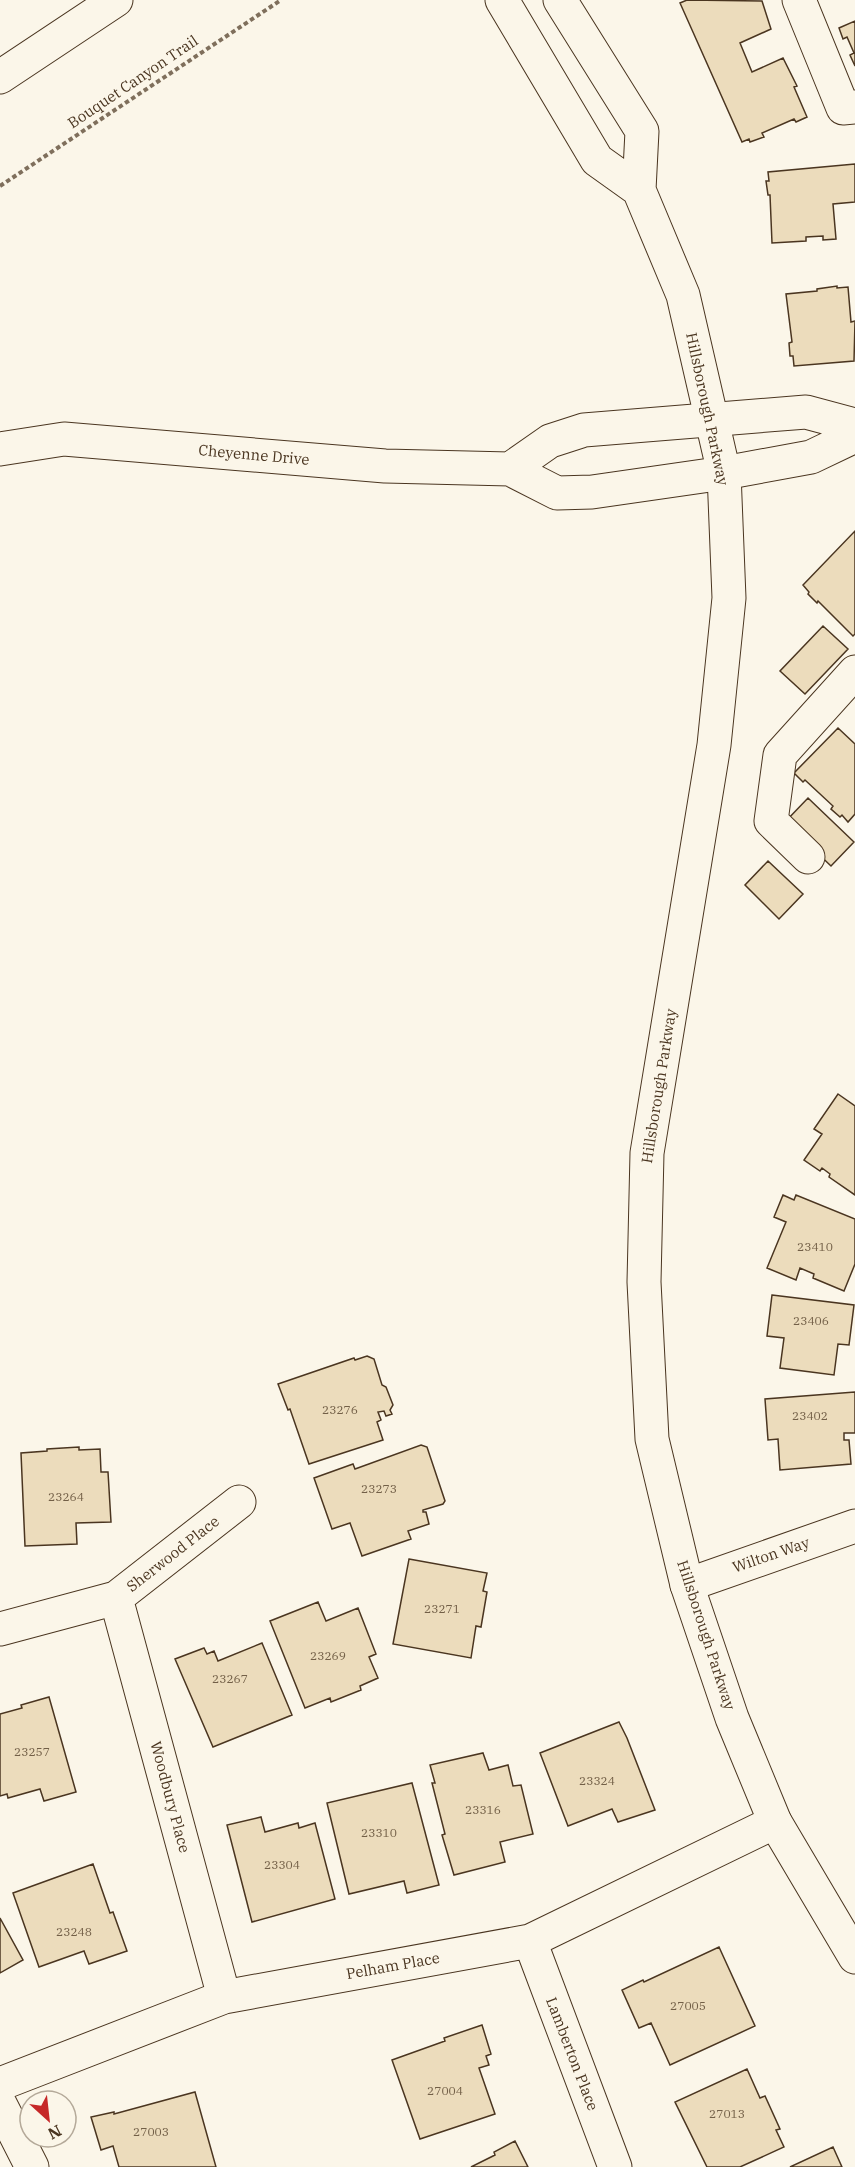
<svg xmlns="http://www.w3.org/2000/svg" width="855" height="2167" font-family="'IBM Plex Serif',serif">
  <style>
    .building { fill: #ecdcbc; stroke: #4a3520; stroke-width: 1.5 }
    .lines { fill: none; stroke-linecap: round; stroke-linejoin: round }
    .street-casing { stroke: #4a3520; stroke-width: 35 }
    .secondary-casing { stroke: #4a3520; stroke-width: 35 }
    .primary-casing { stroke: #4a3520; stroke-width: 35 }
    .path { stroke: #7f6f5c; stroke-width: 4; stroke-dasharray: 4.5 3; stroke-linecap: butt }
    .street { stroke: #fbf6e9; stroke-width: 33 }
    .secondary { stroke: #fbf6e9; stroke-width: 33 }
    .primary { stroke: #fbf6e9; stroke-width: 33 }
    .labels { text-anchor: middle; stroke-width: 4.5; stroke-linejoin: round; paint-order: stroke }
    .number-label { font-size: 12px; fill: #725f47 }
    .street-label { font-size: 15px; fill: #4a3520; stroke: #fbf6e9 }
  </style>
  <rect width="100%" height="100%" fill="#fbf6e9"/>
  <path class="building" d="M687,0L762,1L771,29L740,43L752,72L783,58L797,86L794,87L807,117L796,122L794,119L762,133L764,137L750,142L749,139L742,142L680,3Z
    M855,21V66L850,55L854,53L847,37L843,39L839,28Z
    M855,164V202L833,204L836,239L823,240V236L806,237V241L772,243L770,195H768L766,181H769L768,172Z
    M837,286V288L848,287L851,322L855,321L854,361L794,366L793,356H790L789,343L792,342L786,294L817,291V289Z
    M855,531V634L853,636L818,601L817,603L808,594L809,592L803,585Z
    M823,626L848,649L805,694L780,671Z
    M838,728L855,744V814L848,822L842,815L840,817L831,809L833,806L805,780L803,782L794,773Z
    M808,798L854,842L831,866L785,822Z
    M768,861L803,894L779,919L745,885Z
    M838,1094L855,1106V1195L829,1177L830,1174L822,1168L820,1171L804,1160L822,1134L814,1129Z
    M783,1195L794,1200L796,1195L855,1219V1264L844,1291L813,1278L814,1274L800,1268L796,1280L767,1268L786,1222L774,1217Z
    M772,1295L854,1305L849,1345L838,1344L834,1375L780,1368L784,1338L767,1336Z
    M367,1356L374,1359L382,1385L386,1387L393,1405L390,1410L392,1414L386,1416L384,1411L378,1412L381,1420L377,1422L383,1440L309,1464L290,1409L288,1410L278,1384L354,1358L355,1360Z
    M855,1392V1433H844V1440H849L851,1464L780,1470L778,1439L768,1440L765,1399Z
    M421,1445L427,1447L445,1501L443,1504L423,1510V1512H426L429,1524L408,1531L411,1539L362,1556L350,1523L332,1529L314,1478L353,1464L355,1469Z
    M79,1447V1450L100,1449L101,1472H108L111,1522L76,1523L77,1544L25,1546L21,1453L47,1451V1449Z
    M409,1559L487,1573L483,1591L487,1592L481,1627L476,1626L471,1658L393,1644Z
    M318,1602L326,1621L358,1608L376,1654L369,1657L378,1678L360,1686L361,1690L331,1702L330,1698L305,1708L270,1621Z
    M262,1643L292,1715L213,1747L175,1659L204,1648L207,1654L214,1651L218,1661Z
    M49,1697L76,1792L44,1801L40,1789L8,1798L7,1794L0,1796V1714L22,1708L21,1705Z
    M619,1722L627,1738L655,1810L618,1822L612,1809L568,1826L540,1753Z
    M483,1753L489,1770L508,1765L513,1786L521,1785L533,1834L500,1842L505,1862L454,1875L442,1835L445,1834L432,1783H435L430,1765Z
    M412,1783L439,1885L407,1893L404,1881L349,1894L327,1803Z
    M261,1817L265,1832L298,1823L299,1828L315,1823L335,1899L252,1922L227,1825Z
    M93,1864L110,1913L113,1912L127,1951L89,1964L84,1951L39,1967L13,1893Z
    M0,1918L23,1960L0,1973Z
    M719,1947L755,2026L670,2065L651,2023L639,2028L622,1990L643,1980L644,1982Z
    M482,2025L491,2054L486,2056L489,2065L479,2068L495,2114L420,2139L392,2060L445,2041L444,2038Z
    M747,2069L760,2098L765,2096L780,2129L776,2130L784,2147L740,2167H707L675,2102Z
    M195,2092L216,2167H119L113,2146L101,2150L91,2117L114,2112V2114Z
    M515,2141L528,2167H471L495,2155L494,2152Z
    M833,2147L842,2167H790Z"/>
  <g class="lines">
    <defs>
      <path id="street" d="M799,0L843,108L855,107
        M0,449L64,439L385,466L510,469L557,493L592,492L724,473L811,457L855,436
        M510,469L550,441L584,430L806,412L855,425
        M808,857L771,821L780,755L855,672
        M687,1585L855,1526
        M116,1598L224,1997
        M0,1629L116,1598L239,1502
        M530,1941L615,2167
        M0,2084L224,1997L530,1941L775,1822
        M0,2104L32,2167"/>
      <path id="secondary" d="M502,0L597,160L639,190
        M560,0L642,131L639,190L683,295L724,473L729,598L714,745L647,1153L644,1282L652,1439L687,1585L732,1718L775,1822L855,1957"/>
      <path id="primary" d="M0,77L116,0"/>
    </defs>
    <use href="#street" class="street-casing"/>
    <use href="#secondary" class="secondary-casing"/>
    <use href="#primary" class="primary-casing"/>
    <path class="path" d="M0,186L281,0"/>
    <use href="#street" class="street"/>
    <use href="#secondary" class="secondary"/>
    <use href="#primary" class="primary"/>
  </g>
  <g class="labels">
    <g class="number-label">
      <text x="815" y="1251">23410</text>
      <text x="811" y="1325">23406</text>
      <text x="340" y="1414">23276</text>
      <text x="810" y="1420">23402</text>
      <text x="379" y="1493">23273</text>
      <text x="66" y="1501">23264</text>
      <text x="442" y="1613">23271</text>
      <text x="328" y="1660">23269</text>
      <text x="230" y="1683">23267</text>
      <text x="32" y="1756">23257</text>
      <text x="597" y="1785">23324</text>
      <text x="483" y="1814">23316</text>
      <text x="379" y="1837">23310</text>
      <text x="282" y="1869">23304</text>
      <text x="74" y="1936">23248</text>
      <text x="688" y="2010">27005</text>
      <text x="445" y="2095">27004</text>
      <text x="727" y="2118">27013</text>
      <text x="151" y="2136">27003</text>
    </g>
    <g class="street-label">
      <text transform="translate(133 82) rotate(-34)" y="5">Bouquet Canyon Trail</text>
      <text transform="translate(707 409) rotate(78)" y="5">Hillsborough Parkway</text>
      <text transform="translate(254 455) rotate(5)" y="5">Cheyenne Drive</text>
      <text transform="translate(659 1086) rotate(-81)" y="5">Hillsborough Parkway</text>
      <text transform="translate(173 1554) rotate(-38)" y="5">Sherwood Place</text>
      <text transform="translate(771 1555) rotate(-19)" y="5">Wilton Way</text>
      <text transform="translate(706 1635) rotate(72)" y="5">Hillsborough Parkway</text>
      <text transform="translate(170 1797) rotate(75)" y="5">Woodbury Place</text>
      <text transform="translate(393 1966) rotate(-10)" y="5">Pelham Place</text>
      <text transform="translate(572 2054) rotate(69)" y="5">Lamberton Place</text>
    </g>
  </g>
  <g transform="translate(48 2119) rotate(153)"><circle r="28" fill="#fbf6e9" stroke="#b4a999" stroke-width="1.5"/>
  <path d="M0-4.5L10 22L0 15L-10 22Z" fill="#c62828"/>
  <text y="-9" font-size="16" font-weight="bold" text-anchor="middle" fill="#4a3520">N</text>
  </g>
</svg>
